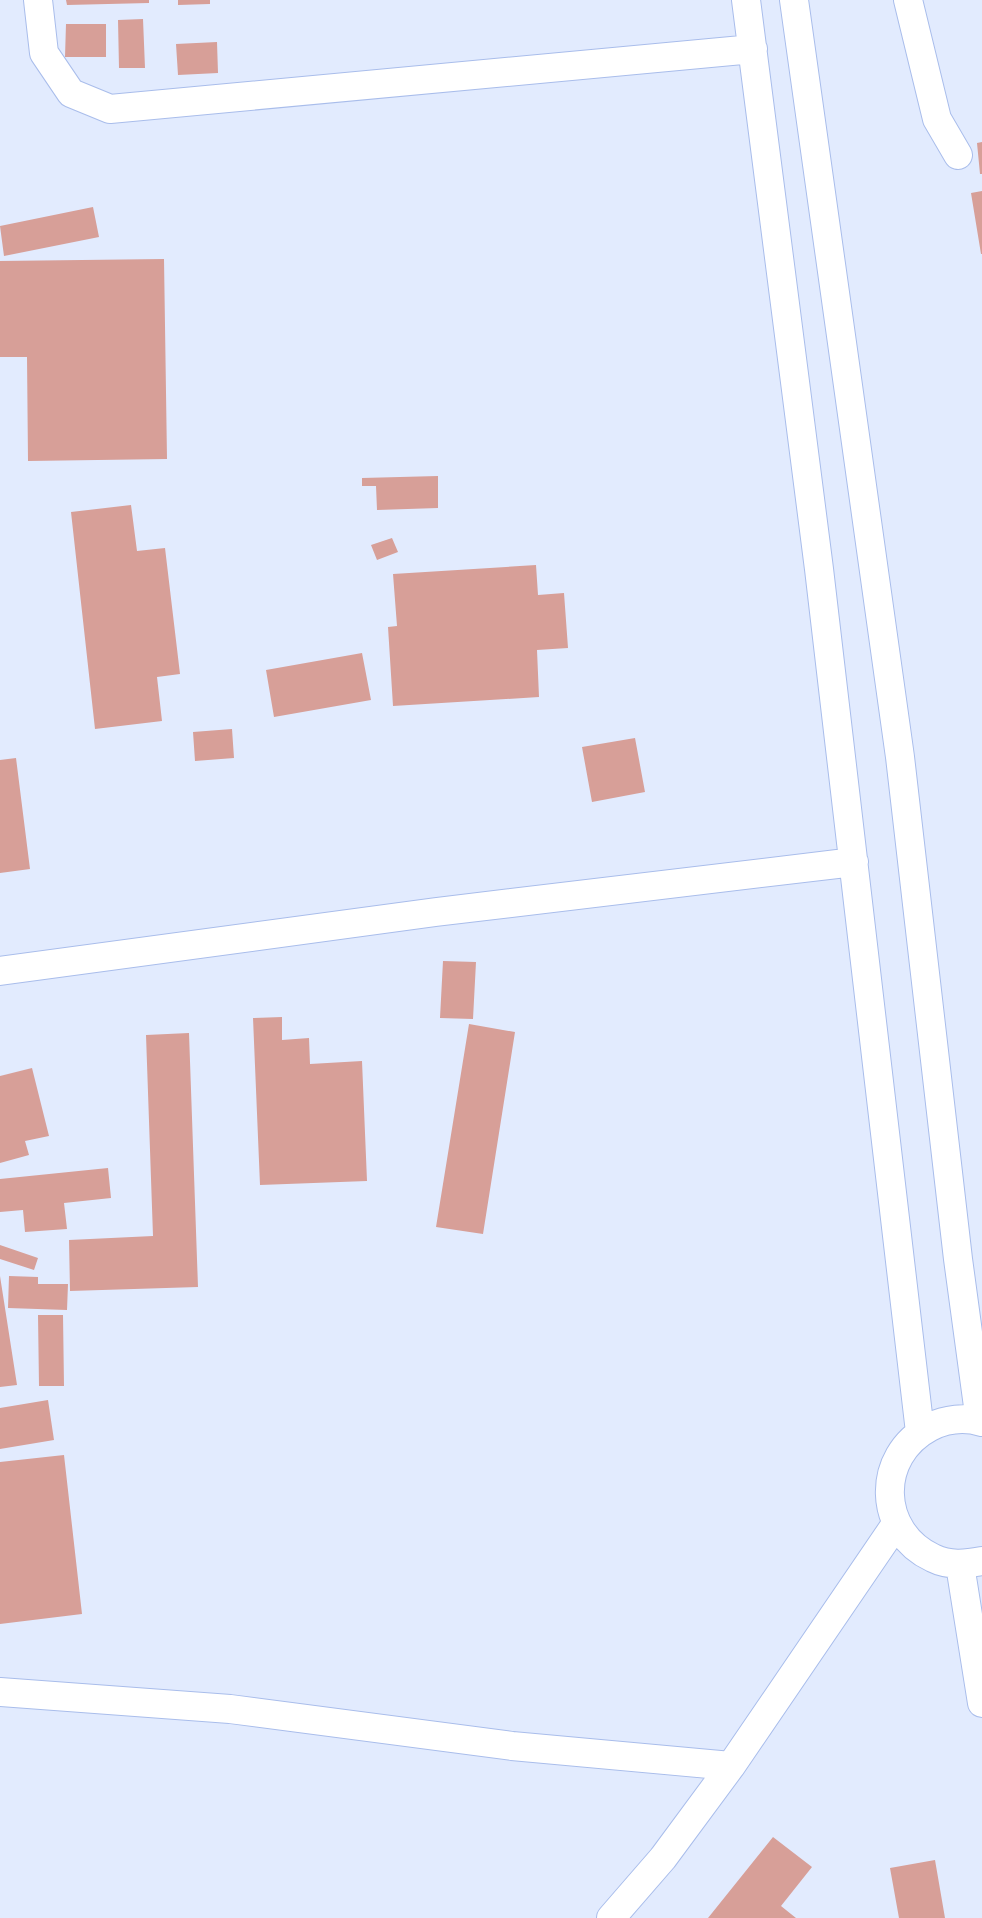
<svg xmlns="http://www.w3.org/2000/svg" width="982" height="1918" font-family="Karla,sans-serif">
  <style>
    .building { fill: #d79f98 }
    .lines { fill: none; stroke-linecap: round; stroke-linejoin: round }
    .minor-casing { stroke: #a9bdeb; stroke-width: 30 }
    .minor { stroke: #fff; stroke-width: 28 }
  </style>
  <rect width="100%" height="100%" fill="#e2ebfe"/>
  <path class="building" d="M66,0H149V3L67,5Z
    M178,0H210V4L178,5Z
    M143,19L145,68H119L118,20Z
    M66,24H106V57H65Z
    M217,42L218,73L178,75L176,44Z
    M982,142V174H980L977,143Z
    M982,191V254H981L971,193Z
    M93,207L99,237L4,256L0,226Z
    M164,259L167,459L28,461L27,357H0V261Z
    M438,476V508L377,510L376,486H362V478Z
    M131,505L137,551L165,548L180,674L157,677L162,721L95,729L71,512Z
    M392,538L398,552L377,560L371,545Z
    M536,565L538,595L564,593L568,648L537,650L539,697L393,706L388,627L397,626L393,574Z
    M362,653L371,700L274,717L266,670Z
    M232,729L234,758L195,761L193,732Z
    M635,738L645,792L592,802L582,747Z
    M16,758L30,869L0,873V760Z
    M443,961L476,962L473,1019L440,1018Z
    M282,1017V1040L309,1038L310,1064L362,1061L367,1181L260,1185L253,1018Z
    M469,1024L515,1032L483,1234L436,1227Z
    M189,1033L198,1287L70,1291L69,1240L153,1236L146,1035Z
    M32,1068L49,1136L25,1141L29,1155L0,1163V1076Z
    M108,1168L111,1198L64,1203L67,1229L25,1232L23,1210L0,1212V1179Z
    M0,1245L38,1258L34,1270L0,1259Z
    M0,1276L17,1385L0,1387Z
    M9,1276L38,1277V1284H68L67,1310L8,1308Z
    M38,1315H63L64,1386H39Z
    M48,1400L54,1440L0,1449V1408Z
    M64,1455L82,1614L0,1624V1462Z
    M773,1837L812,1867L781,1906L796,1918H708Z
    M935,1860L945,1918H899L890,1868Z"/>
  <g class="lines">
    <defs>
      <path id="minor" d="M38,0L44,53L71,93L110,109L753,49
        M746,0L819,569L920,1432
        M794,0L900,757L958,1259L980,1421
        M908,0L937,119L958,155
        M0,971L436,912L854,862
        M982,1422C965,1417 946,1419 930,1427C875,1456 877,1532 933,1558C949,1566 966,1564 982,1561
        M960,1565L982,1703
        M0,1692L230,1709L512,1746L731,1766
        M611,1918L663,1858L731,1766L896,1524"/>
    </defs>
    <use href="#minor" class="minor-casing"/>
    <use href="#minor" class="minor"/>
  </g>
</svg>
